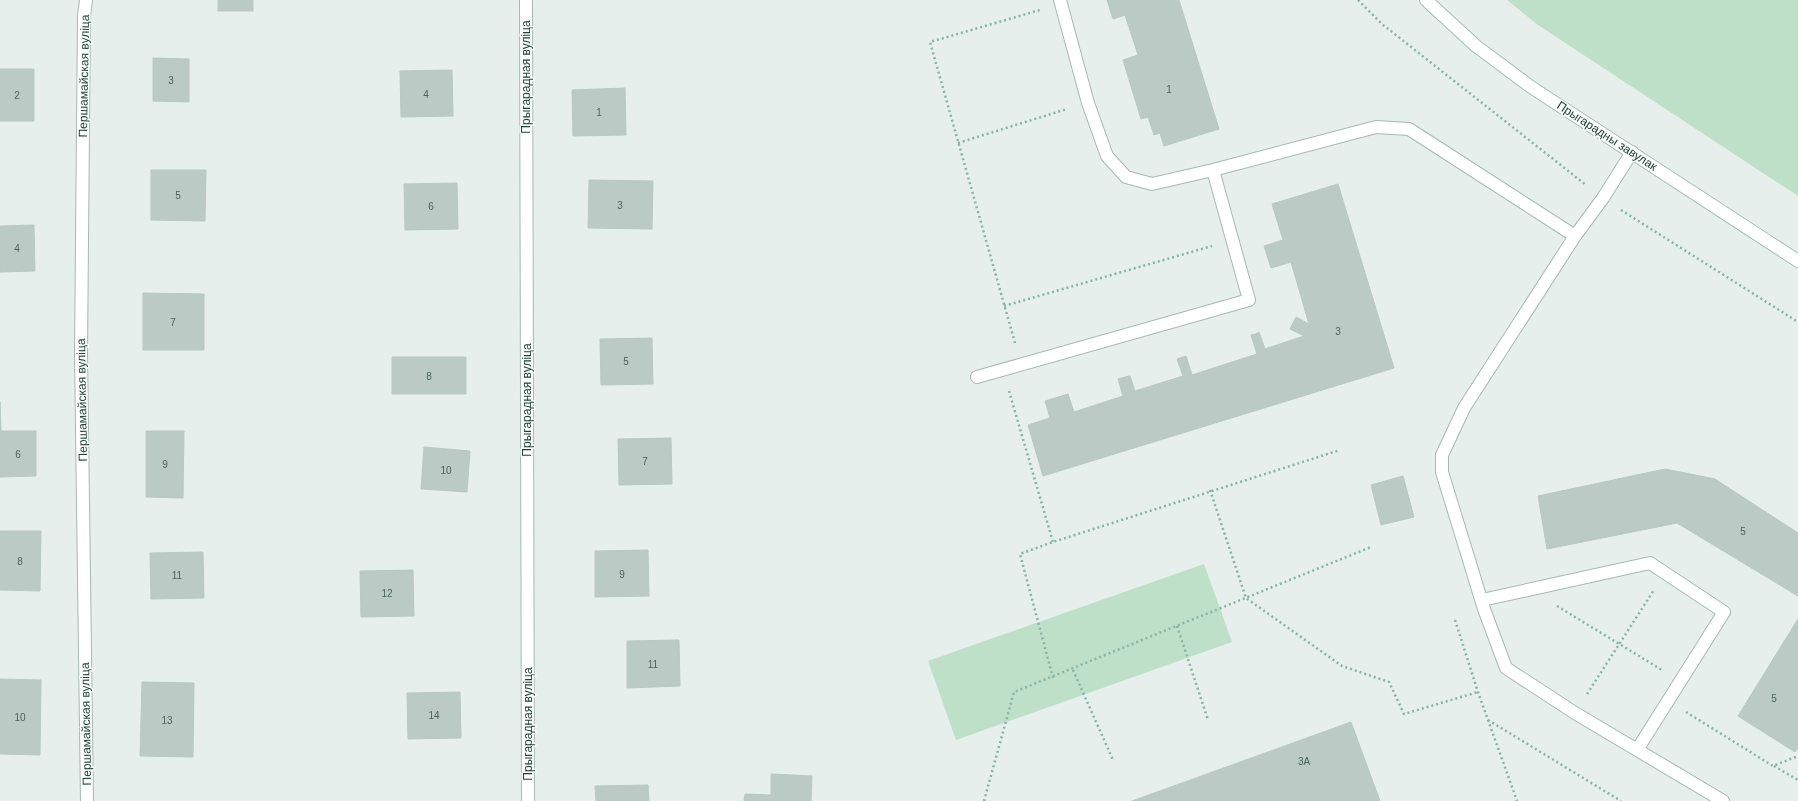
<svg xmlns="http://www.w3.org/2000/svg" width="1798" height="801" font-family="Arial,sans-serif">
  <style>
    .green { fill: #bfe0c8 }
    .building { fill: #bbcac4; stroke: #b8c9c2 }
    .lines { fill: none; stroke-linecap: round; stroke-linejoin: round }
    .lane-casing { stroke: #a8b8b2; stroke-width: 14 }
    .street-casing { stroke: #a8b8b2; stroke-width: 14 }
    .secondary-casing { stroke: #a4bbb3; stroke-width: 14 }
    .path { stroke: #86b3a5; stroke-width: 2.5; stroke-dasharray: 2 3; stroke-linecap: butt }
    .lane { stroke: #fff; stroke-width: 12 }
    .street { stroke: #fff; stroke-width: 12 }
    .secondary { stroke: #fff; stroke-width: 12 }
    .labels { text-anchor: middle; stroke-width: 3; stroke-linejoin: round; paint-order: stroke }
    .number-label { font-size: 10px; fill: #4a645c }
    .street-label { font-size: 12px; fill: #24423a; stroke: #f7fbf9 }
  </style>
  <rect width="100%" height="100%" fill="#e6efeb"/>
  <path class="green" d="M1507,0H1798V196L1538,25Z
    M1204,564L1232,642L956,740L928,661Z"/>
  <path class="building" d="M218,0H253V11H218Z
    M1107,0H1179L1219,129L1164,146L1160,133L1154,135L1148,117L1141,119L1123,60L1138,55L1125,15L1113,19Z
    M153,58L189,59V102L153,101Z
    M0,69H34V121H0Z
    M452,70L453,116L401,117L400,71Z
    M625,88L626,135L573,136L572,90Z
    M151,170H206L205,221L151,220Z
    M589,180L653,181L652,229L588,228Z
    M457,183L458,229L405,230L404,184Z
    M1338,184L1394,368L1043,476L1028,425L1050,418L1045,401L1068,394L1074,412L1123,396L1118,379L1125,377L1130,376L1135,391L1183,376L1177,359L1186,356L1192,375L1257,354L1251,335L1256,334L1259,332L1265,349L1304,336L1290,329L1296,317L1309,324L1291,262L1271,268L1264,246L1283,240L1272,204Z
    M34,225L35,271L0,272V226Z
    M143,293L204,294V350H143Z
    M652,338L653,384L601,385L600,339Z
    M392,357H466V394H392Z
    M0,402L1,431H36V476L0,477Z
    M146,431H184L183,498L146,497Z
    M671,438L672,484L619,485L618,439Z
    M424,447L470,451L467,492L421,489Z
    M1665,469L1715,479L1798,533V596L1677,523L1547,549L1538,496Z
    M1403,476L1414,517L1381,525L1371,485Z
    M0,531H41L40,591L0,590Z
    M648,550L649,596L595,597V551Z
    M203,552L204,598L151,599L150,553Z
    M413,570L414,616L361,617L360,571Z
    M1798,619V748L1795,752L1738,716Z
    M679,640L680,686L627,688V641Z
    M0,679L41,680L40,755L0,754Z
    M142,682L194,683L193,757L140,756Z
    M460,692L461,738L408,739L407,693Z
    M1351,722L1380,801H1132Z
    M771,774L812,776L811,801H744L745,794L771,795Z
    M648,785L649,801H596L595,786Z"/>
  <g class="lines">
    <defs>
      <path id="lane" d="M1060,0L1088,103L1107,156L1126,177L1152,184L1213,170L1376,127L1409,129L1575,236
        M1632,152L1603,198L1575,236L1464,408L1442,455V472L1484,609L1506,668L1575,713L1723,801
        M977,377L1249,300L1213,170
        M1482,600L1650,563L1724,612L1637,750"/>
      <path id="street" d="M86,0L84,16L81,354L87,801
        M526,0L528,801"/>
      <path id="secondary" d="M1426,0L1476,46L1531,87L1798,261"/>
    </defs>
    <use href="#lane" class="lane-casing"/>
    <use href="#street" class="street-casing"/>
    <use href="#secondary" class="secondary-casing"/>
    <path class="path" d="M1358,0L1382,24L1586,185
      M958,143L1067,109
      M1621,210L1798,322
      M1004,306L1212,246
      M1015,343L930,42L1040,10
      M1009,391L1053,542
      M1210,490L1246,598L1342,666L1389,682L1404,714L1478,692
      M1557,606L1662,670
      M1455,620L1478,692L1517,801
      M1177,626L1208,720
      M1073,670L1113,760
      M1053,678L1020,554L1053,542L1340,450
      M1587,694L1654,590
      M1686,712L1773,766L1798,756
      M1488,720L1621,801
      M1774,766L1798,780
      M984,801L1014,692L1371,547"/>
    <use href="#lane" class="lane"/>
    <use href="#street" class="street"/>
    <use href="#secondary" class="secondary"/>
  </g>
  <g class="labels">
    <g class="number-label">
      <text x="171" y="84">3</text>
      <text x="1169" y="93">1</text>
      <text x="426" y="98">4</text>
      <text x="17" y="99">2</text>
      <text x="599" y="116">1</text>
      <text x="178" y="199">5</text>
      <text x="620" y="209">3</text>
      <text x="431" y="210">6</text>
      <text x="17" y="252">4</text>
      <text x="173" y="326">7</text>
      <text x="1338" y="335">3</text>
      <text x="626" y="365">5</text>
      <text x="429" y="380">8</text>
      <text x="18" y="458">6</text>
      <text x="645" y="465">7</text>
      <text x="165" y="468">9</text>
      <text x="446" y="474">10</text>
      <text x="1743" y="535">5</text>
      <text x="20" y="565">8</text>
      <text x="622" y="578">9</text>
      <text x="177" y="579">11</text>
      <text x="387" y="597">12</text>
      <text x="653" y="668">11</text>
      <text x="1774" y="702">5</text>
      <text x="434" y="719">14</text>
      <text x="20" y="721">10</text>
      <text x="167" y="724">13</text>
      <text x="1304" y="765">3A</text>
    </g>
    <g class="street-label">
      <text transform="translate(84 76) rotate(-89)" y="4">Першамайская вуліца</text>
      <text transform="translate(526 77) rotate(-90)" y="4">Прыгарадная вуліца</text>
      <text transform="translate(1607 136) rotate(33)" y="4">Прыгарадны завулак</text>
      <text transform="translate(82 400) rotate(-91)" y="4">Першамайская вуліца</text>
      <text transform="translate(527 400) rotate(-90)" y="4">Прыгарадная вуліца</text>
      <text transform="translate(86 724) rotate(-91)" y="4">Першамайская вуліца</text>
      <text transform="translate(528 724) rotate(-90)" y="4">Прыгарадная вуліца</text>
    </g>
  </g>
</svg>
